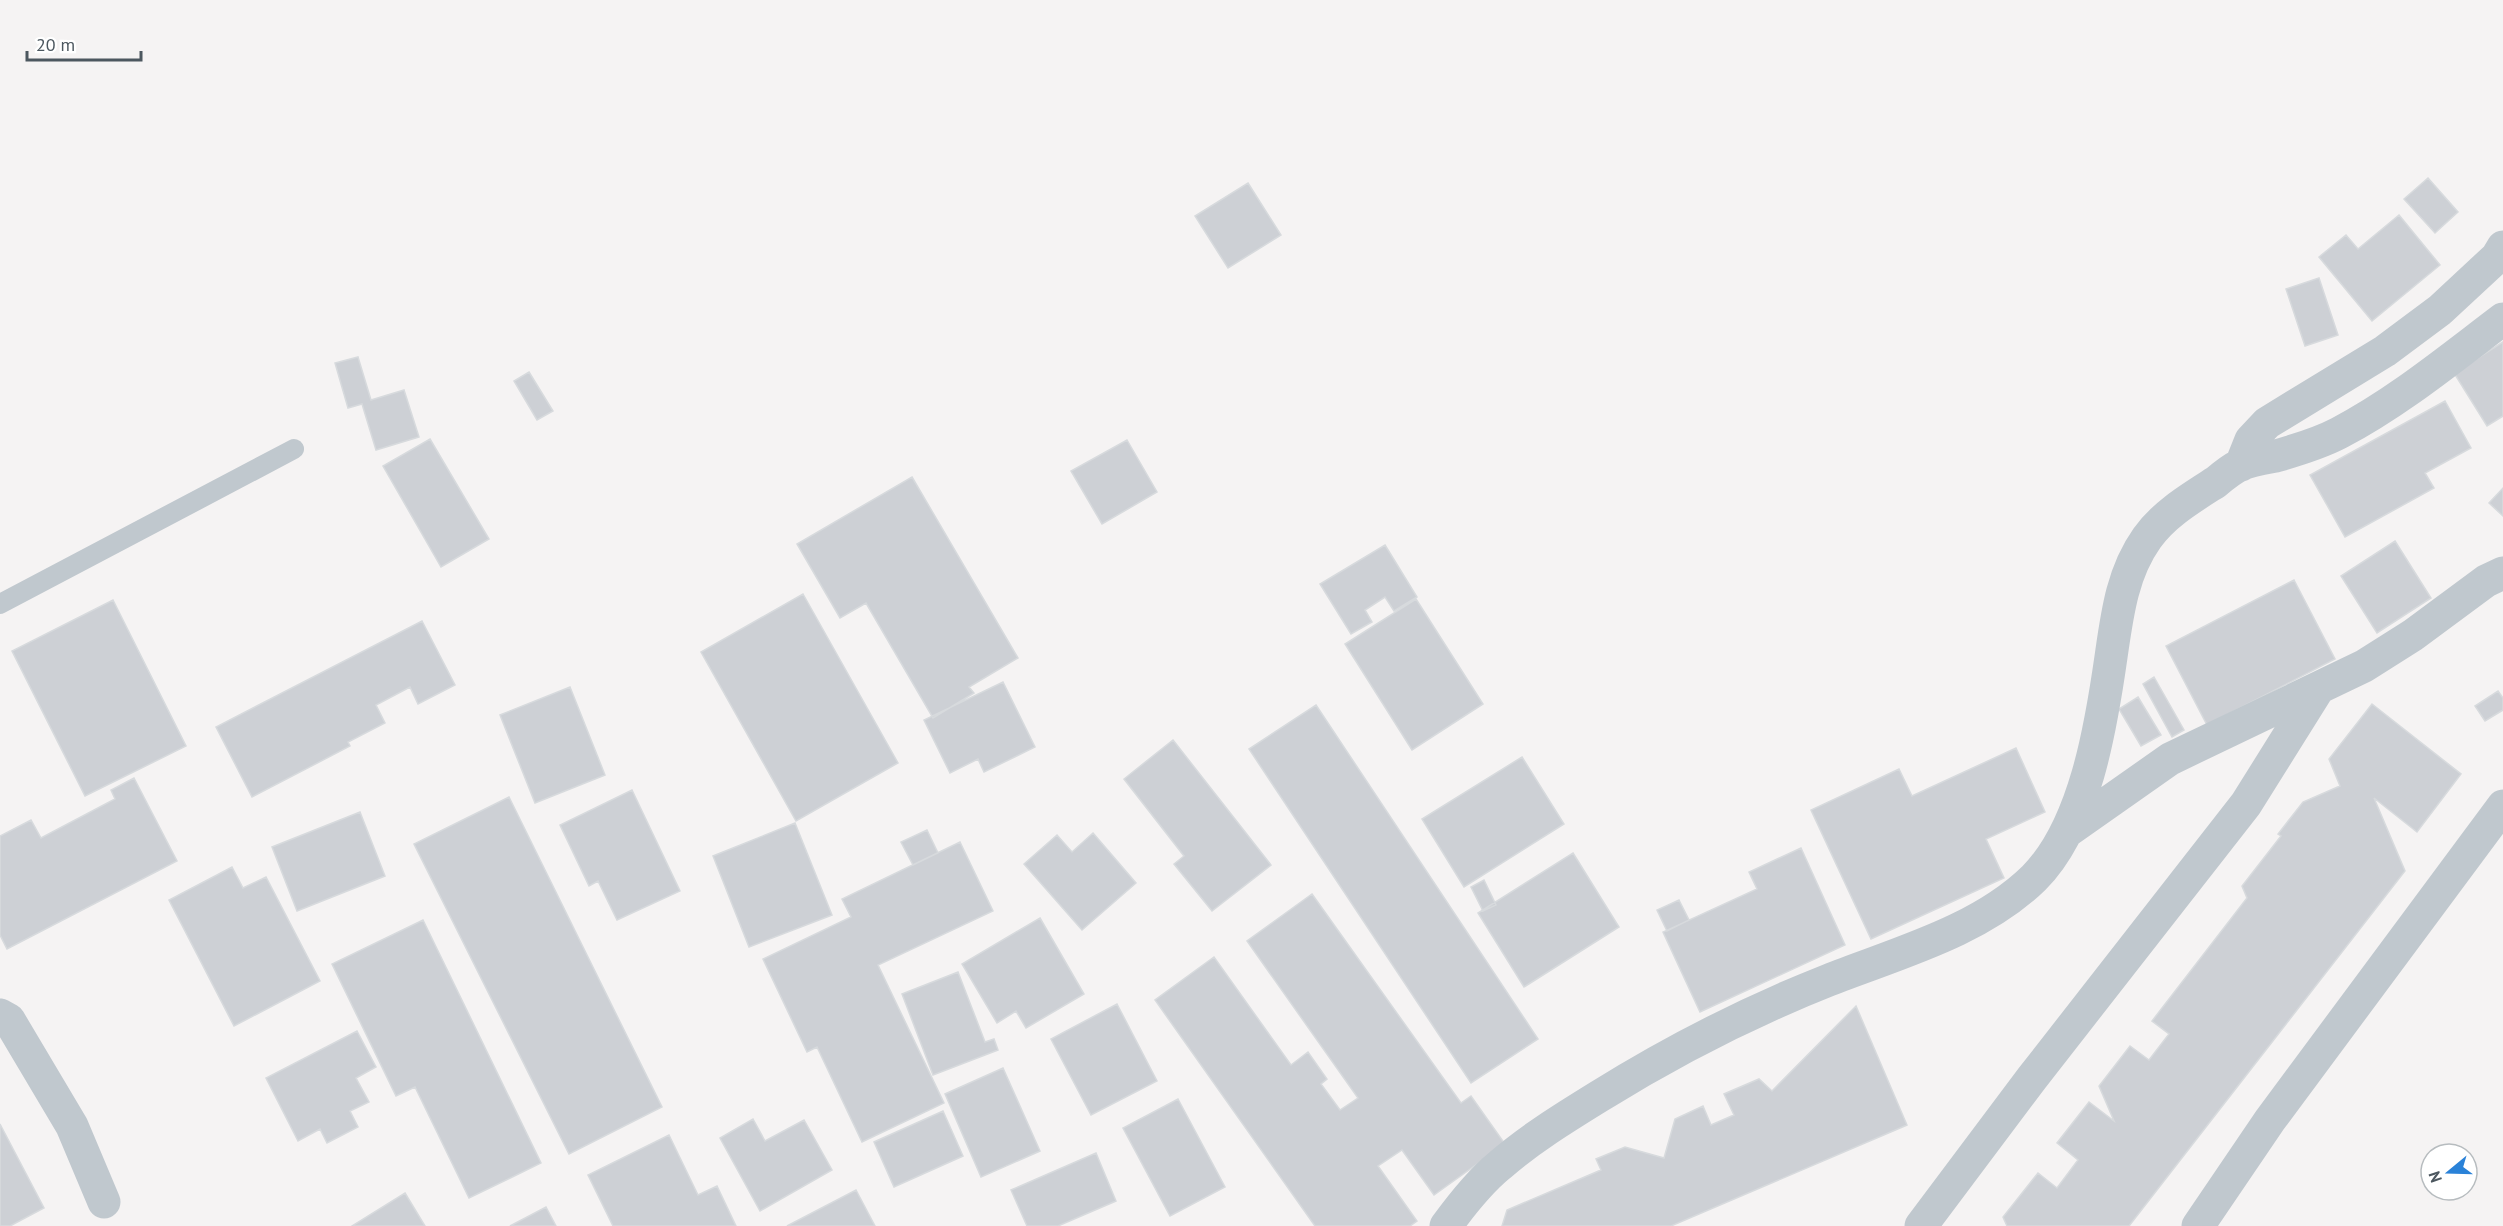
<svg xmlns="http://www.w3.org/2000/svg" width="2503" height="1226" font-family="'PT Sans',sans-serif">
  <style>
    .building { fill: #cdd0d5; stroke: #d7dadd; stroke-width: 1.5 }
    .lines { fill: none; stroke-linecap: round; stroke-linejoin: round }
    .service { stroke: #c0c8ce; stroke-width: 20 }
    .minor { stroke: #c0c8ce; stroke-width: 33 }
  </style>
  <rect width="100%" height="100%" fill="#f5f3f3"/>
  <path class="building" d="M2428,178L2458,212L2435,233L2404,199Z
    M1248,183L1281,235L1228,268L1195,216Z
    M2399,215L2440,265L2372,321L2319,257L2346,235L2358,249Z
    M2319,278L2338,335L2305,346L2286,289Z
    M2503,342V416L2487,426L2454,373Z
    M358,357L371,400L404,390L419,437L376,450L362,404L348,408L335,363Z
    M529,372L553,411L537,420L514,381Z
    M2445,401L2471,448L2425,473L2434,488L2345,537L2310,475Z
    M430,439L489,539L441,567L383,466Z
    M1127,440L1157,492L1102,524L1071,471Z
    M912,477L1018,658L969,687L974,693L933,718L866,603L840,618L797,544Z
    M2503,488V516L2489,503Z
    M2395,541L2431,598L2377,633L2341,576Z
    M1385,545L1417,597L1394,611L1385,597L1365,610L1372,622L1351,634L1320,584Z
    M2294,580L2335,659L2207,725L2166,646Z
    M803,594L898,763L796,821L701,652Z
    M1416,599L1483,704L1412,750L1345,644Z
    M113,600L186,746L85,796L12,651Z
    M422,621L455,685L418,704L410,687L376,705L385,723L348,742L350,746L252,797L216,727Z
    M2154,677L2184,730L2172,737L2143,684Z
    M1003,682L1035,747L984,772L978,759L950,773L924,720Z
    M570,687L605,775L535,803L500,715Z
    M2498,691L2503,698V710L2485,721L2475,706Z
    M2138,697L2161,735L2141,746L2119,709Z
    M2372,704L2461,774L2417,832L2374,798L2405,871L2129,1226H2007L2003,1217L2038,1173L2057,1188L2078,1160L2057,1143L2089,1102L2114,1121L2099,1086L2130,1046L2149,1060L2169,1034L2152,1021L2247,898L2242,886L2281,836L2278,834L2303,802L2340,786L2329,759Z
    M1316,705L1538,1039L1471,1083L1249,749Z
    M1173,740L1271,865L1212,911L1174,864L1184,856L1124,779Z
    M2016,748L2045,812L1986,839L2004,878L1871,939L1811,810L1899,769L1912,796Z
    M1522,757L1564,824L1464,887L1422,819Z
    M134,778L177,861L7,949L0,935V836L31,820L41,838L115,799L111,790Z
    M632,790L680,891L617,920L598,881L589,886L560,825Z
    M509,797L662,1107L569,1154L414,844Z
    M360,812L385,876L297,911L272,847Z
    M795,823L832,915L749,947L713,856Z
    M927,830L938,853L913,865L901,842Z
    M1093,833L1136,883L1082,930L1024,864L1057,835L1072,852Z
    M960,842L993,911L878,965L944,1103L862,1142L817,1047L807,1052L763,959L851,917L842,899Z
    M1801,848L1845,945L1700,1012L1663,932L1757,889L1749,872Z
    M1573,853L1619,927L1524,987L1478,913Z
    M232,867L243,888L266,877L320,981L234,1026L169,900Z
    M1484,880L1496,905L1483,911L1471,887Z
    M1312,894L1461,1103L1471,1096L1505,1144L1434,1195L1402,1150L1378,1166L1417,1221L1410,1226H1315L1155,1000L1214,957L1291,1065L1308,1052L1327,1079L1321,1084L1340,1110L1358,1098L1247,941Z
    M1679,900L1689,920L1667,931L1657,910Z
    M1040,918L1084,994L1026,1028L1016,1011L997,1023L962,964Z
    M423,920L541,1163L469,1198L415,1087L396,1096L332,964Z
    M958,972L985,1042L994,1039L998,1050L933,1075L902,994Z
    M1117,1004L1157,1081L1091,1115L1051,1039Z
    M1856,1006L1907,1125L1671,1226H1502L1507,1210L1601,1170L1596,1159L1625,1147L1664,1158L1675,1119L1703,1106L1711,1125L1734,1115L1724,1094L1759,1079L1772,1091Z
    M357,1031L376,1067L356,1078L369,1102L350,1111L358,1127L327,1143L320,1129L298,1141L266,1078Z
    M1003,1068L1040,1151L981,1177L945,1094Z
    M1178,1099L1225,1187L1170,1216L1123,1128Z
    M943,1111L963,1156L894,1187L874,1142Z
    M753,1119L765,1141L804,1120L832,1170L760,1211L720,1138Z
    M0,1124L44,1208L10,1226H0Z
    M669,1135L698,1195L717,1186L736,1226H613L588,1175Z
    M1096,1153L1116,1201L1058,1226H1027L1011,1190Z
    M856,1190L875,1226H787Z
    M405,1193L425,1226H352Z
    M546,1207L556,1226H510Z"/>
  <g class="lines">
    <path class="service" d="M0,604L294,449"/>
    <path class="minor" d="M2241,465L2251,440L2267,423L2385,351L2440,310L2497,257L2503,247
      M2069,830L2170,759L2364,666L2413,635L2486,581L2503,573
      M0,1015L9,1020L72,1126L104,1202
      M1446,1226C1462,1204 1479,1182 1500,1165C1530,1139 1564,1118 1598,1097C1672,1051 1748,1012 1829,980C1898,953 1980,931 2034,878C2085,827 2101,727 2111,657C2117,615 2122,573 2147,538C2164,514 2191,498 2216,482C2223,476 2232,469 2240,465C2251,460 2265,458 2276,456C2297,450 2320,443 2339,433C2398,402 2450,359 2503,319
      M1921,1226L2032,1078L2246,804L2318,689
      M2198,1226L2270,1120L2503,806"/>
  </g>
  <g transform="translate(2449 1172) rotate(251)"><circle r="28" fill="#ffffff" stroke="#b7bcbf" stroke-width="1.5"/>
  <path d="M0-4.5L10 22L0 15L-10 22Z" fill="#2a82d8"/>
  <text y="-9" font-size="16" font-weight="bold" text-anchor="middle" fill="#4c575f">N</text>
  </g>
  <path d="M27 51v9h114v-9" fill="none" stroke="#4c575f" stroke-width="3"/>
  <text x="36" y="51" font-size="18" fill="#4c575f" stroke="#ffffff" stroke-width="4.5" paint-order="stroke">20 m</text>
</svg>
